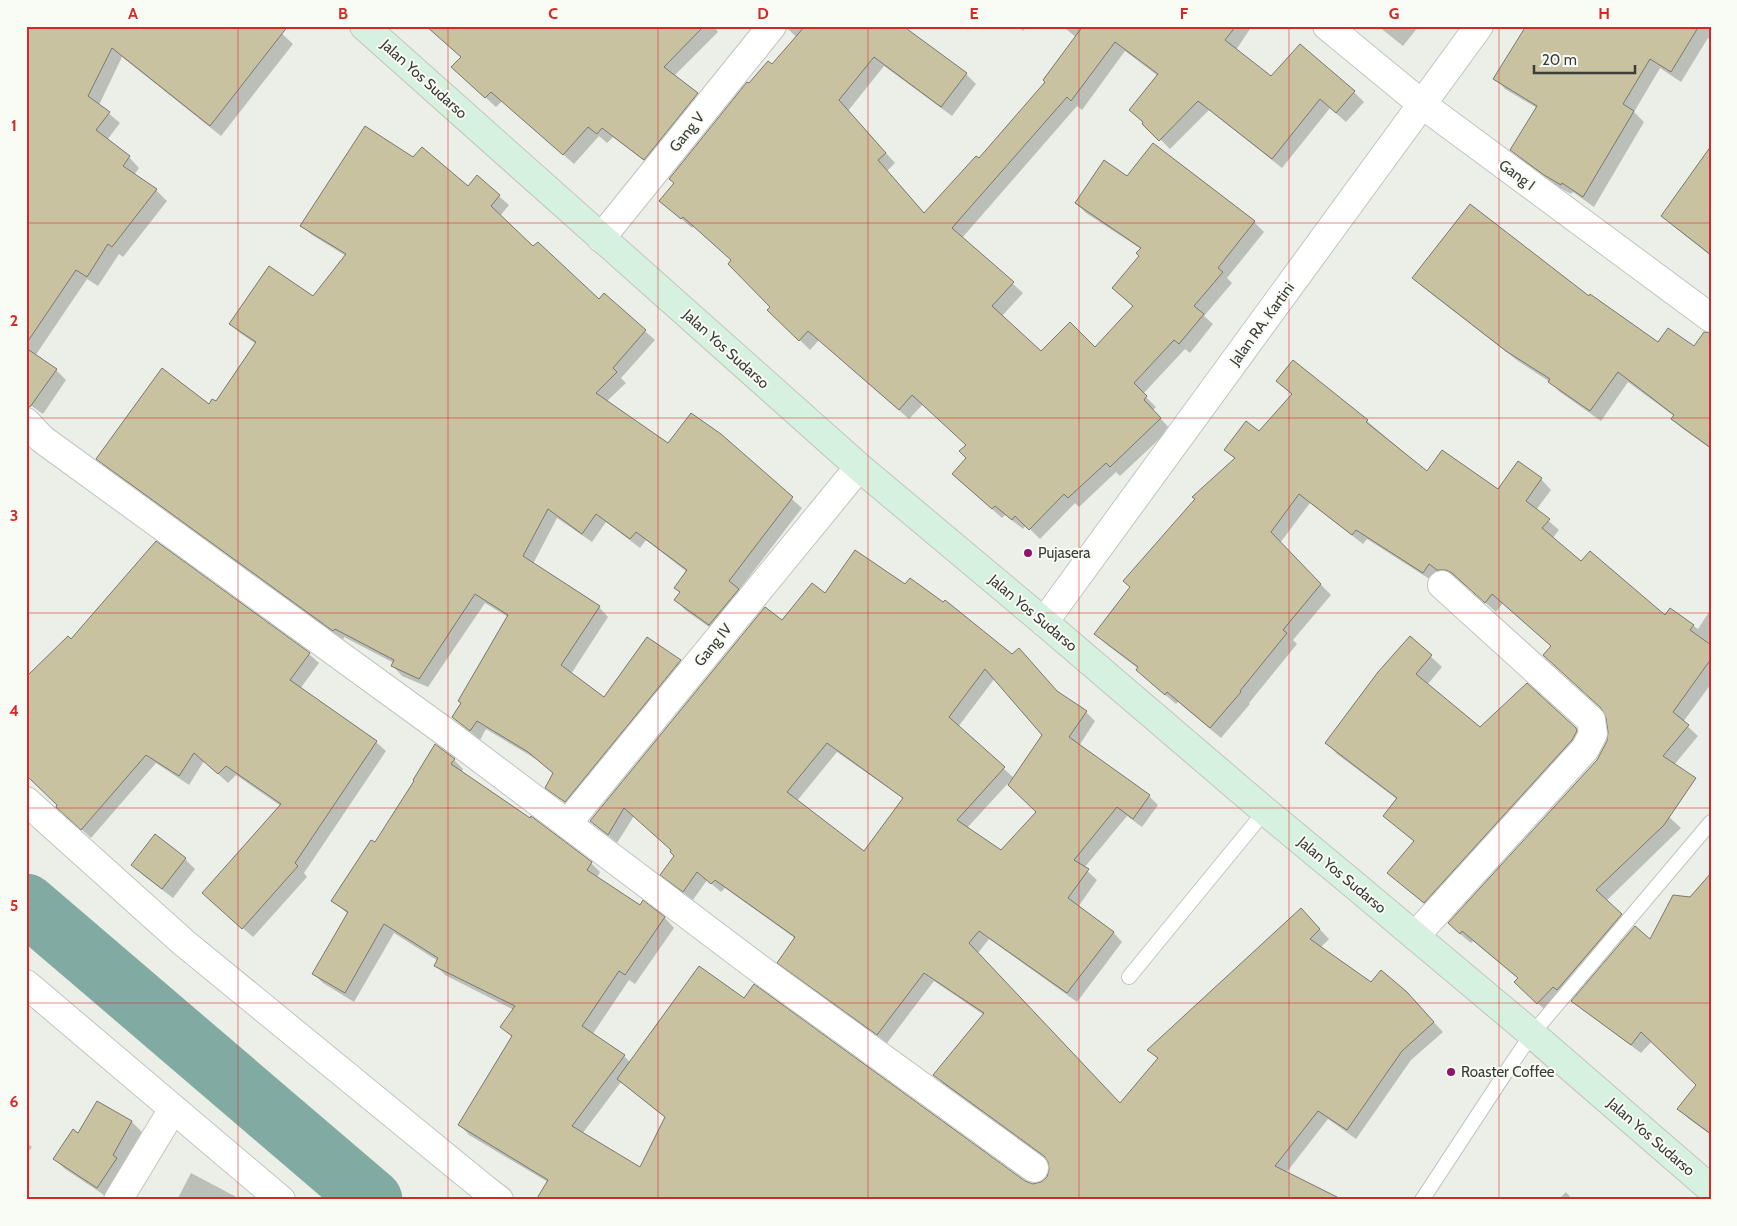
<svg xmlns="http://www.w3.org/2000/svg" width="1737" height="1226" font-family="Cabin,sans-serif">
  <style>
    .shadow { fill: #0003; fill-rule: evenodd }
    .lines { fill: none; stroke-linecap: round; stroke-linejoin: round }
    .river { stroke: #81aaa3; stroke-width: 61 }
    .building { fill: #c9c2a0; stroke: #797871; fill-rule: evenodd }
    .lane-casing { stroke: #c1c5bd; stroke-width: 16 }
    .street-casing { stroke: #c1c5bd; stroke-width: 30 }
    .secondary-casing { stroke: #c1c5bd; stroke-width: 30 }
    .lane { stroke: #fff; stroke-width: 14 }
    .street { stroke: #fff; stroke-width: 28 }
    .secondary { stroke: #d6f1e0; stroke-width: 28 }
    .grid { fill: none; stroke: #d62828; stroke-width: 1; stroke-opacity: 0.55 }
    .poi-dot { fill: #94126c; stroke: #f9fcf4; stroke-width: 2 }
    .labels { text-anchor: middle; stroke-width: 4; stroke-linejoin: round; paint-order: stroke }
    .street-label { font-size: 15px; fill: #3b3c39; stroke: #f9fcf4 }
    .poi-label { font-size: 15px; fill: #3b3c39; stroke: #f9fcf4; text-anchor: start }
    .neatline { fill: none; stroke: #d62828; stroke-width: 2 }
    .grid-label { font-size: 16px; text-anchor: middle; font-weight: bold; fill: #d62828 }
  </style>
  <rect width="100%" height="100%" fill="#ebefe7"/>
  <path class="shadow" d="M26,26H274L293,44L221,136L122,57L99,105L120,123L107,140L129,157L139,168L134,175L156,190L167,201L123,257L119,254L98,286L87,279L35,356L56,370L66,380L43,414L26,402Z
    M426,26H713L718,32L674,76L697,94L707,104L655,169L613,137L607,143L599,136L574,164L502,101L496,107L463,77L462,57Z
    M788,26H908L905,29L966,74L976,84L952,116L884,66L848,111L895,163L887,171L925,214L979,160L1047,82L1076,37L1062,26H1252L1236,50L1271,78L1354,92L1364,102L1346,122L1330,108L1282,168L1209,110L1170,149L1144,123L1158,76L1125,51L1082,110L1077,106L962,238L1023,293L1002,316L1041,352L1095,349L1134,307L1113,288L1140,256L1141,249L1086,213L1076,203L1127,177L1254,222L1264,232L1227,278L1232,283L1204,316L1213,324L1190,353L1185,349L1143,394L1156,407L1153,410L1170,429L1120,476L1116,472L1079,507L1075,503L1040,539L1026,525L1023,529L1005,515L1002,518L964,484L968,458V445L923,404L909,419L819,340L810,350L769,310L772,307L733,261L694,226L692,228L671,210L749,85L821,61L788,29Z
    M1018,26H1027L1023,31Z
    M1378,26H1419L1403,46Z
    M1583,26H1711V39L1708,38L1681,82L1660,68L1634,112L1644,122L1594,207L1573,192L1571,194L1555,185L1522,160L1512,150L1537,108L1505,89L1495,78Z
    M414,158L468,188L477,177L509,205L500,216L533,248L599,301L604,295L655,340L621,378L626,383L607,401L668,444L720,435L802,508L739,590L748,599L719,634L685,610L676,600L681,593L675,588L687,572L646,540L640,548L606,522L592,542L557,518L533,564L599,607L608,617L571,674L604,698L680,661L690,670L575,811L547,788L554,774L539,761L486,729L480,740L453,717L508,617L485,603L428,687L402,676L393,666L394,663L344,637L343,640L107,468L98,459L216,403L256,344L240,333L231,324L313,298L346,256L312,235L302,226Z
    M1711,165V256L1677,229L1663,216Z
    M1414,278L1589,298L1658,344L1694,348L1711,352V449L1683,429L1672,419L1674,416L1628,382L1601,421L1560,392L1550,382L1518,361L1424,288Z
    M1278,381L1367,421L1428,473L1499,490L1519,463L1541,479L1551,490L1536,510L1559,530L1552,539L1581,563L1665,617L1670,610L1698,629L1711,609V684L1683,722L1698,736L1674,765L1669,817L1681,828L1606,901L1631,925L1548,1013L1516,982L1519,979L1473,941L1471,943L1460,934L1598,760L1608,742L1610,732L1608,717L1603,709L1552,647L1503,603L1496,612L1464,584L1457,580L1434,582L1367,539L1363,544L1310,503L1280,543L1331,595L1293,640L1297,644L1249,703L1250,704L1221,738L1178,702L1176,704L1148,680L1139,669L1106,644L1096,634L1235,459L1226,450L1259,433L1292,395Z
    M825,594L1012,656L1019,649L1059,694L1086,712L1095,721L1079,746L1149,796L1158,805L1142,827L1127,816L1084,868L1097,880L1078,907L1113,932L1122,942L1077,1002L989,939L978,953L1120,1104L1158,1059L1149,1050L1310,919L1329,939L1320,948L1371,984L1406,992L1443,1032L1411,1060L1356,1139L1328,1119L1286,1173L1324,1192L548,1182L469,1135L460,1125L513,1038L502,1027L514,1010L445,975L436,966L438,961L394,933L354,1002L323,983L314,974L348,914L333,901L375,844L454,760L463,769L461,773L591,863L600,872L597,878L640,906L643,902L665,918L674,928L635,984L629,980L592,1035L624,1056L631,1063L744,1000L1024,1182L1032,1185L1040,1184L1047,1178L1051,1170L1049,1161L944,1085L935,1075L984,1015L934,981L887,1043L788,972L779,962L796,939L725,888L721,892L707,880L693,900L671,884L662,874L675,856L673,851L634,816L617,843L591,821L782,622ZM995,678L1044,735L1014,778L958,727ZM837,752L904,799L865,853L797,801ZM1012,779L1037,812L1002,852L967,828ZM621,1082L666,1118L640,1168L582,1134Z
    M1410,637L1442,667L1427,685L1480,728L1575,729L1587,740L1436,914L1389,873L1415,842L1384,816L1398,800L1337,754L1326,742Z
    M71,641L309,654L319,663L300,689L376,742L386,751L304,873L307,877L253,937L213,902L281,806L236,775L228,783L204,761L189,785L156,763L91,838L67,816L58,805Z
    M155,836L185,859L195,869L173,898L143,875L133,865Z
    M1711,882V1135L1689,1119L1679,1109L1697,1085L1652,1041L1641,1053L1583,1010L1573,1001L1650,941L1690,898Z
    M97,1102L132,1122L142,1132L123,1165L126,1169L107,1197L65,1169L55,1159L79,1135Z
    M26,1142L32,1147L26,1155Z
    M191,1173L242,1200H177Z
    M1566,1192L1573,1200H1558Z"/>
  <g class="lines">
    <path class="river" d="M26,904L372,1200"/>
  </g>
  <path class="building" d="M26,26H288L210,126L112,48L88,96L110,112L96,130L130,156L123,166L157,189L112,247L108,244L87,277L76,270L26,344Z
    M426,26H704L664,67L698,93L644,160L602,128L597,134L588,127L563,155L491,92L485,98L451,67L461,57Z
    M805,26H903L967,73L941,107L874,57L839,100L886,153L878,160L924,213L976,156L979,158L1045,82L1043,80L1083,26H1236L1225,40L1271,76L1300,44L1355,91L1336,113L1320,99L1272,159L1198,101L1159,141L1142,124L1143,122L1129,110L1158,74L1115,42L1071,101L1067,97L952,228L1014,282L992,306L1041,351L1070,322L1095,347L1133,306L1112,288L1139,256L1136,253L1141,248L1075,203L1104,160L1127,176L1153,143L1255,221L1218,268L1223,272L1194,306L1204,314L1179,344L1174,340L1134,383L1147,396L1144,400L1161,418L1110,467L1106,463L1068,498L1064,494L1029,530L1015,516L1012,520L995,506L992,509L952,474L966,458L959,451L966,445L912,395L899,410L808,331L799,341L767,310L770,307L728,264L731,260L683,217L681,219L659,201L674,183L669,179L747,82L749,83L768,61L772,64Z
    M1526,26H1699L1671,72L1650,59L1623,104L1634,111L1583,197L1562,183L1561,185L1544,175L1510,150L1537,106L1493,79Z
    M365,126L413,157L422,147L468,186L477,175L500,195L491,206L533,246L538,242L599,299L604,293L646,330L613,368L617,372L596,393L668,443L691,413L721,434L793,497L729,581L739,589L709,625L674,600L680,592L674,588L687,570L636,532L630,539L596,514L582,534L548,509L523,556L600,606L561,665L604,697L647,637L681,660L565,802L545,788L553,773L528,752L477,721L470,731L452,717L461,703L458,701L508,615L475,594L419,679L391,666L394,660L335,629L333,631L96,459L162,368L209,404L212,399L216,401L256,342L229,324L269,266L313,296L346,254L300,226Z
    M1711,146V255L1661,216Z
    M1470,204L1589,296L1590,294L1658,342L1668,328L1694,346L1704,332L1711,333V448L1671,419L1674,415L1618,372L1590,411L1548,382L1550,379L1506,351L1412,278Z
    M26,348L57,369L30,407H26Z
    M1293,360L1368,420L1366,422L1427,471L1442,450L1498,489L1518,461L1542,478L1526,501L1550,519L1542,528L1581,561L1590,551L1665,615L1670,608L1694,625L1690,630L1711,645V659L1673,712L1689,725L1663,756L1696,778L1664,825L1596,890L1622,914L1557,990L1553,987L1537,1004L1514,982L1518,978L1462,931L1460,934L1448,923L1597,760L1607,741L1608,732L1606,718L1601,708L1543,655L1551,646L1492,594L1485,603L1452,573L1446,570H1437L1429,564L1423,573L1356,530L1352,535L1299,494L1271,532L1321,584L1283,630L1287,633L1240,691L1241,692L1210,728L1167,692L1165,695L1136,670L1138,667L1094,634L1130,587L1123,581L1195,499L1192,497L1235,458L1224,450L1246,421L1259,431L1292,394L1276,381Z
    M156,541L310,653L290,680L377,741L295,863L298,866L242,929L202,893L281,804L226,766L218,774L194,753L179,776L146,755L81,830L56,807L57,805L26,775V677L68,636L71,639Z
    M855,550L905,584L910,578L943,602L945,600L1012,654L1019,648L1057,691L1087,711L1069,737L1150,795L1133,819L1117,807L1074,860L1089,869L1068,898L1114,932L1067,993L979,931L969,943L1120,1103L1158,1058L1147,1050L1301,908L1320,929L1310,939L1371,982L1381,970L1407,992L1434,1022L1402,1051L1347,1130L1318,1111L1275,1166L1343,1200H536L548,1180L458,1125L512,1036L500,1027L515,1006L434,966L438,958L384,924L345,993L312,974L348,912L331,901L371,840L375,842L414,781L413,780L435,744L455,759L451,764L530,818L531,816L592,862L587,870L640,905L643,900L665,917L625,975L619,971L582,1026L625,1055L572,1126L640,1167L665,1117L617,1079L699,966L744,998L754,984L1025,1181L1033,1184L1041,1182L1047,1177L1049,1170L1048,1162L1044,1156L933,1075L984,1013L924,973L877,1035L777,963L795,937L715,880L711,884L697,872L683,892L660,875L674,856L670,852L671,850L624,808L608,835L590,821L765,607L782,620L812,583L825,593ZM985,669L1042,735L1008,785L1036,812L1001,850L957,820L1005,767L949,717ZM827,743L903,798L864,851L787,792Z
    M1410,636L1432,655L1416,674L1480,727L1527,683L1576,728L1577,731L1572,740L1424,903L1387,873L1414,841L1383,816L1397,798L1325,743L1378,672Z
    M155,834L186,858L162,889L131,865Z
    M1711,873V1134L1677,1109L1696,1085L1641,1032L1631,1045L1571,1001L1635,926L1650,939L1673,895L1690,897Z
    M97,1101L132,1121L113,1155L117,1158L97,1188L53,1159L73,1129L78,1133Z"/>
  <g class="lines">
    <defs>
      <path id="lane" d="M1129,977L1265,811
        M1422,1200L1506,1072L1532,1034L1711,822"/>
      <path id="street" d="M1327,26L1423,105L1711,318
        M601,238L772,26
        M26,422L42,439L448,734L761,970L1034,1168
        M1044,622L1479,26
        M26,801L183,942L486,1190L499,1200
        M567,824L859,467
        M1415,936L1585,749L1593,734L1591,720L1442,585
        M26,984L281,1200
        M118,1200L173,1109"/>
      <path id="secondary" d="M364,26L859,467L1044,622L1265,811L1352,883L1532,1034L1711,1189"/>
    </defs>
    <use href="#lane" class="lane-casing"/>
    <use href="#street" class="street-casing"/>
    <use href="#secondary" class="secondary-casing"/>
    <use href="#lane" class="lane"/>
    <use href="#street" class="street"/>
    <use href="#secondary" class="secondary"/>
  </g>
  <path class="grid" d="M238,26V1200M448,26V1200M658,26V1200M868,26V1200M1079,26V1200M1289,26V1200M1499,26V1200M26,223H1711M26,418H1711M26,613H1711M26,808H1711M26,1003H1711"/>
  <g class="poi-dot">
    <circle cx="1028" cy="553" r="5"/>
    <circle cx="1451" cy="1072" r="5"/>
  </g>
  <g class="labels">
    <g class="street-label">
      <text transform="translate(424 79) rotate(42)" y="5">Jalan Yos Sudarso</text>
      <text transform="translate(687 132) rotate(-51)" y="5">Gang V</text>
      <text transform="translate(1517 175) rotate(36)" y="5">Gang I</text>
      <text transform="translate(1262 324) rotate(-54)" y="5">Jalan RA. Kartini</text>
      <text transform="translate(726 349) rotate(42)" y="5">Jalan Yos Sudarso</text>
      <text transform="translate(1033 613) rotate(40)" y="5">Jalan Yos Sudarso</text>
      <text transform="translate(713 645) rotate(-51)" y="5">Gang IV</text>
      <text transform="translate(1342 875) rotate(40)" y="5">Jalan Yos Sudarso</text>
      <text transform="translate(1651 1137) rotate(41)" y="5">Jalan Yos Sudarso</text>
    </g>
    <g class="poi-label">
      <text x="1038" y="558">Pujasera</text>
      <text x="1461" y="1077">Roaster Coffee</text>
    </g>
  </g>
  <rect width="1737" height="1226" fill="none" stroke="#f9fcf4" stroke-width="55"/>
  <path d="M1534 65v8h101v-8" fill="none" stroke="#3b3c39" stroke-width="2.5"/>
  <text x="1542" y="65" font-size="15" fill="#3b3c39" stroke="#f9fcf4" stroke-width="4" paint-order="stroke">20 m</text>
  <rect x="28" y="28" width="1682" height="1170" class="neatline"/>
  <g class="grid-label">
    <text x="133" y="19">A</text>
    <text x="343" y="19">B</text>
    <text x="553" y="19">C</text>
    <text x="763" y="19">D</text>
    <text x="974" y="19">E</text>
    <text x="1184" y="19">F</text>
    <text x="1394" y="19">G</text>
    <text x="1604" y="19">H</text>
    <text x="14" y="131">1</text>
    <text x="14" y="326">2</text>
    <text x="14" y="521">3</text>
    <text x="14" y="716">4</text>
    <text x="14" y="911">5</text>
    <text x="14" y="1107">6</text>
  </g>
</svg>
